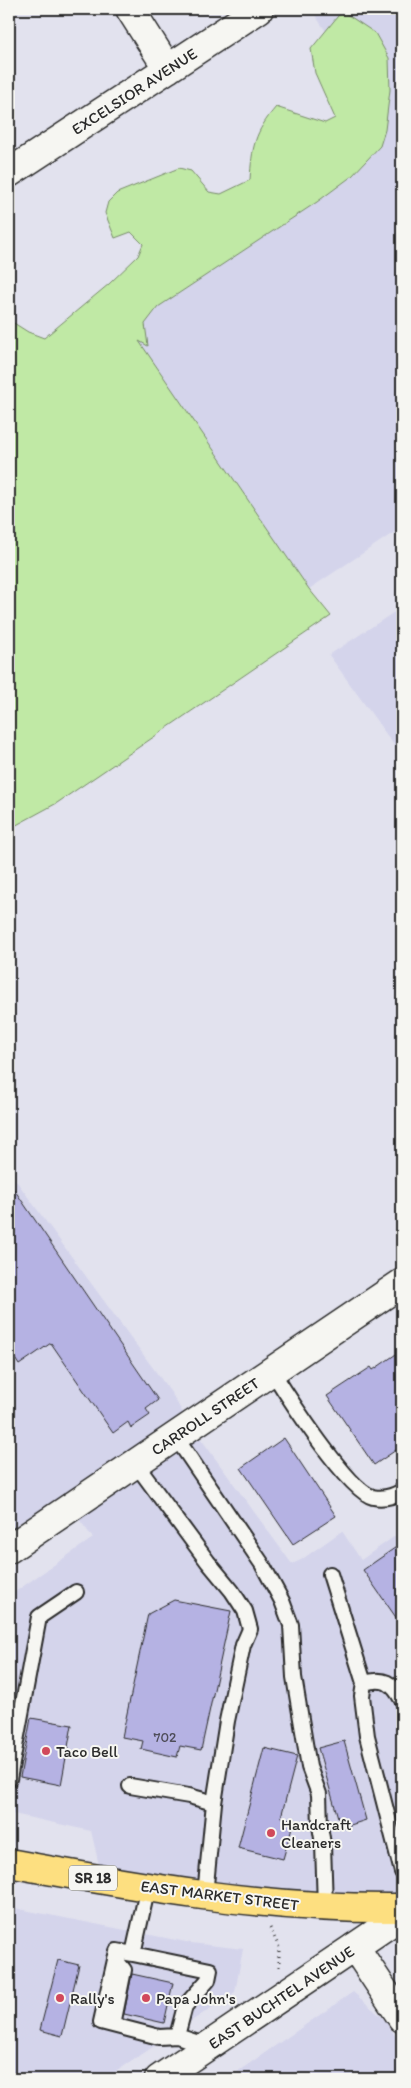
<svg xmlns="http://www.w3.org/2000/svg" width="411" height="2088" font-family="Itim,sans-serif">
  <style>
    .built { fill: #d4d4eb }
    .green { fill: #c0e9a5; stroke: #768a68 }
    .building { fill: #b5b2e3; stroke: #2b2b2b }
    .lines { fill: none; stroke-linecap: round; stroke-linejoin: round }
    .lane-casing { stroke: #2b2b2b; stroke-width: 18 }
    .street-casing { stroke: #2b2b2b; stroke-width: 31 }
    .secondary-casing { stroke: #2b2b2b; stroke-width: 31 }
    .primary-casing { stroke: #2b2b2b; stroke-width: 31 }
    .path { stroke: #2b2b2b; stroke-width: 3; stroke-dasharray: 1 4; stroke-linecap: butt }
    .lane { stroke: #f6f6f2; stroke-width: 14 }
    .street { stroke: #f6f6f2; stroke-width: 28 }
    .secondary { stroke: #f6f6f2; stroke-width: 28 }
    .primary { stroke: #fddf80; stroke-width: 28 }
    .poi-dot { fill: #d1495b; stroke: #f6f6f2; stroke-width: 2 }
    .labels { text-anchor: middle; stroke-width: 4; stroke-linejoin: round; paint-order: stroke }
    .number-label { font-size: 14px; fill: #4e4d59 }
    .shield { fill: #f6f6f2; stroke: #686867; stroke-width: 1 }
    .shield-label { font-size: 15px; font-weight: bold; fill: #2b2b2b }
    .street-label { font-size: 16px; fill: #2b2b2b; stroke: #f6f6f2 }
    .poi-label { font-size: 16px; fill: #2b2b2b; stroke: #f6f6f2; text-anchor: start }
  </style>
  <rect width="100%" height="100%" fill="#e2e2ee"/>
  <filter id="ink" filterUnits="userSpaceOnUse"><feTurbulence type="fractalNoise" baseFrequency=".02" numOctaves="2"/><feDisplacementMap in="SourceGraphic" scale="10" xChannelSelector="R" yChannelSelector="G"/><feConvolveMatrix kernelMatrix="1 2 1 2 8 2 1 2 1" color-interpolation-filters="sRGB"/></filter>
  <g filter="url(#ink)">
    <path class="built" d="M311,9H402V527L309,589L120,319L367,93Z
      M402,607V756L329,655Z
      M9,1171L172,1394L184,1415L9,1530Z
      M193,1428L292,1564L301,1560L342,1531L361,1560L402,1531V1902L100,1869L91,1831L9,1813V1596L93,1538L72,1510Z
      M9,1907L191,1943L243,1949L235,1992L105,2079H9Z
      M353,1992L384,2019L402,2046V2079H227Z"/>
    <path class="green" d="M342,11L375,33L389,58L390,90L385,130L380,146L352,176L317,202L158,307L145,324L148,346L139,341L309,589L331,616L57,803L9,829V320L28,332L44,338L109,284L138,256L143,244L131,232L115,238L105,213L108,202L117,193L179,168L191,171L209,192L221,194L250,180C252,147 254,133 276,107L325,123L335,118L315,73L311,49Z"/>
    <path class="building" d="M9,1182L158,1400L146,1409L150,1415L131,1428L128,1422L113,1433L51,1343L19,1365L9,1349Z
      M402,1350V1446L374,1465L327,1396L371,1367L373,1370Z
      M284,1438L336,1516L293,1544L241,1468Z
      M402,1543V1626L363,1570Z
      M174,1600L231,1611L201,1750L180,1746L177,1757L141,1749L143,1741L122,1737L148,1614Z
      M31,1718L72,1725L61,1785L20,1777Z
      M344,1741L366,1820L341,1828L318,1748Z
      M264,1748L297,1756L281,1817L294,1820L283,1859L238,1848Z
      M58,1960L79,1965L62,2036L40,2030Z
      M132,1974L173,1983L164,2023L124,2014Z"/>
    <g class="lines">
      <defs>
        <path id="lane" d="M272,1371C287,1395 348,1491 373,1497C383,1499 394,1496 402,1491
          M175,1436L262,1564L282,1601L291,1625L294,1677L309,1767L319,1794L320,1826L323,1844L325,1907
          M135,1463L208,1562L232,1591L245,1611L250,1629L243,1645L227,1721L214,1803L205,1895
          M330,1574L364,1683
          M402,1700C392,1682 384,1677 364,1683L362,1696L367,1736L402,1872
          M9,1779L39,1617L76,1592
          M130,1786L189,1796L214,1803
          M148,1886L133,1954L117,1951L101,2022L159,2037L177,2036L208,2046
          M133,1954L210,1970L208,1980L185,2006L177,2036
          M113,2025L124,1970L115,1959"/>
        <path id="street" d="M130,9L168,69
          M9,173L259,9
          M355,1947L402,2018"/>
        <path id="secondary" d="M9,1549L402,1283
          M159,2079L402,1915"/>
        <path id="primary" d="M9,1863C138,1887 270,1910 402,1908"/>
      </defs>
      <use href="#lane" class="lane-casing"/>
      <use href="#street" class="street-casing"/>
      <use href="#secondary" class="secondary-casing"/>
      <use href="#primary" class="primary-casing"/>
      <path class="path" d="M270,1928L279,1947V1968"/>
      <use href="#lane" class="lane"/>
      <use href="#street" class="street"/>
      <use href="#secondary" class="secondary"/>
      <use href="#primary" class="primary"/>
    </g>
  </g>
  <g class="poi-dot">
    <circle cx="46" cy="1751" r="5"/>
    <circle cx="271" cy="1833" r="5"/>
    <circle cx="60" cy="1998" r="5"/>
    <circle cx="146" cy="1998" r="5"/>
  </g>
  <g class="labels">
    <g class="number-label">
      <text x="165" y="1742">702</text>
    </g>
    <rect class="shield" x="69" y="1865.5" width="48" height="25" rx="4"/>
    <g class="shield-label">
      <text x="93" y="1883">SR 18</text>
    </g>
    <g class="street-label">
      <text transform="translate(134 91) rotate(-33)" y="6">EXCELSIOR AVENUE</text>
      <text transform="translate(205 1416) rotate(-34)" y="6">CARROLL STREET</text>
      <text transform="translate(220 1895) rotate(7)" y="6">EAST MARKET STREET</text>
      <text transform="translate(281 1997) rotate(-34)" y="6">EAST BUCHTEL AVENUE</text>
    </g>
    <g class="poi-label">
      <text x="56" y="1757">Taco Bell</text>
      <text x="281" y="1830">Handcraft<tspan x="281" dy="18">Cleaners</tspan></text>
      <text x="70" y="2004">Rally's</text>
      <text x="156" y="2004">Papa John's</text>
    </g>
  </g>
  <rect width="411" height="2088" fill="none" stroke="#f6f6f2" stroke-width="30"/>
  <rect x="15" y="15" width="381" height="2058" fill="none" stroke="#2b2b2b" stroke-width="2" filter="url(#ink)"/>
</svg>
